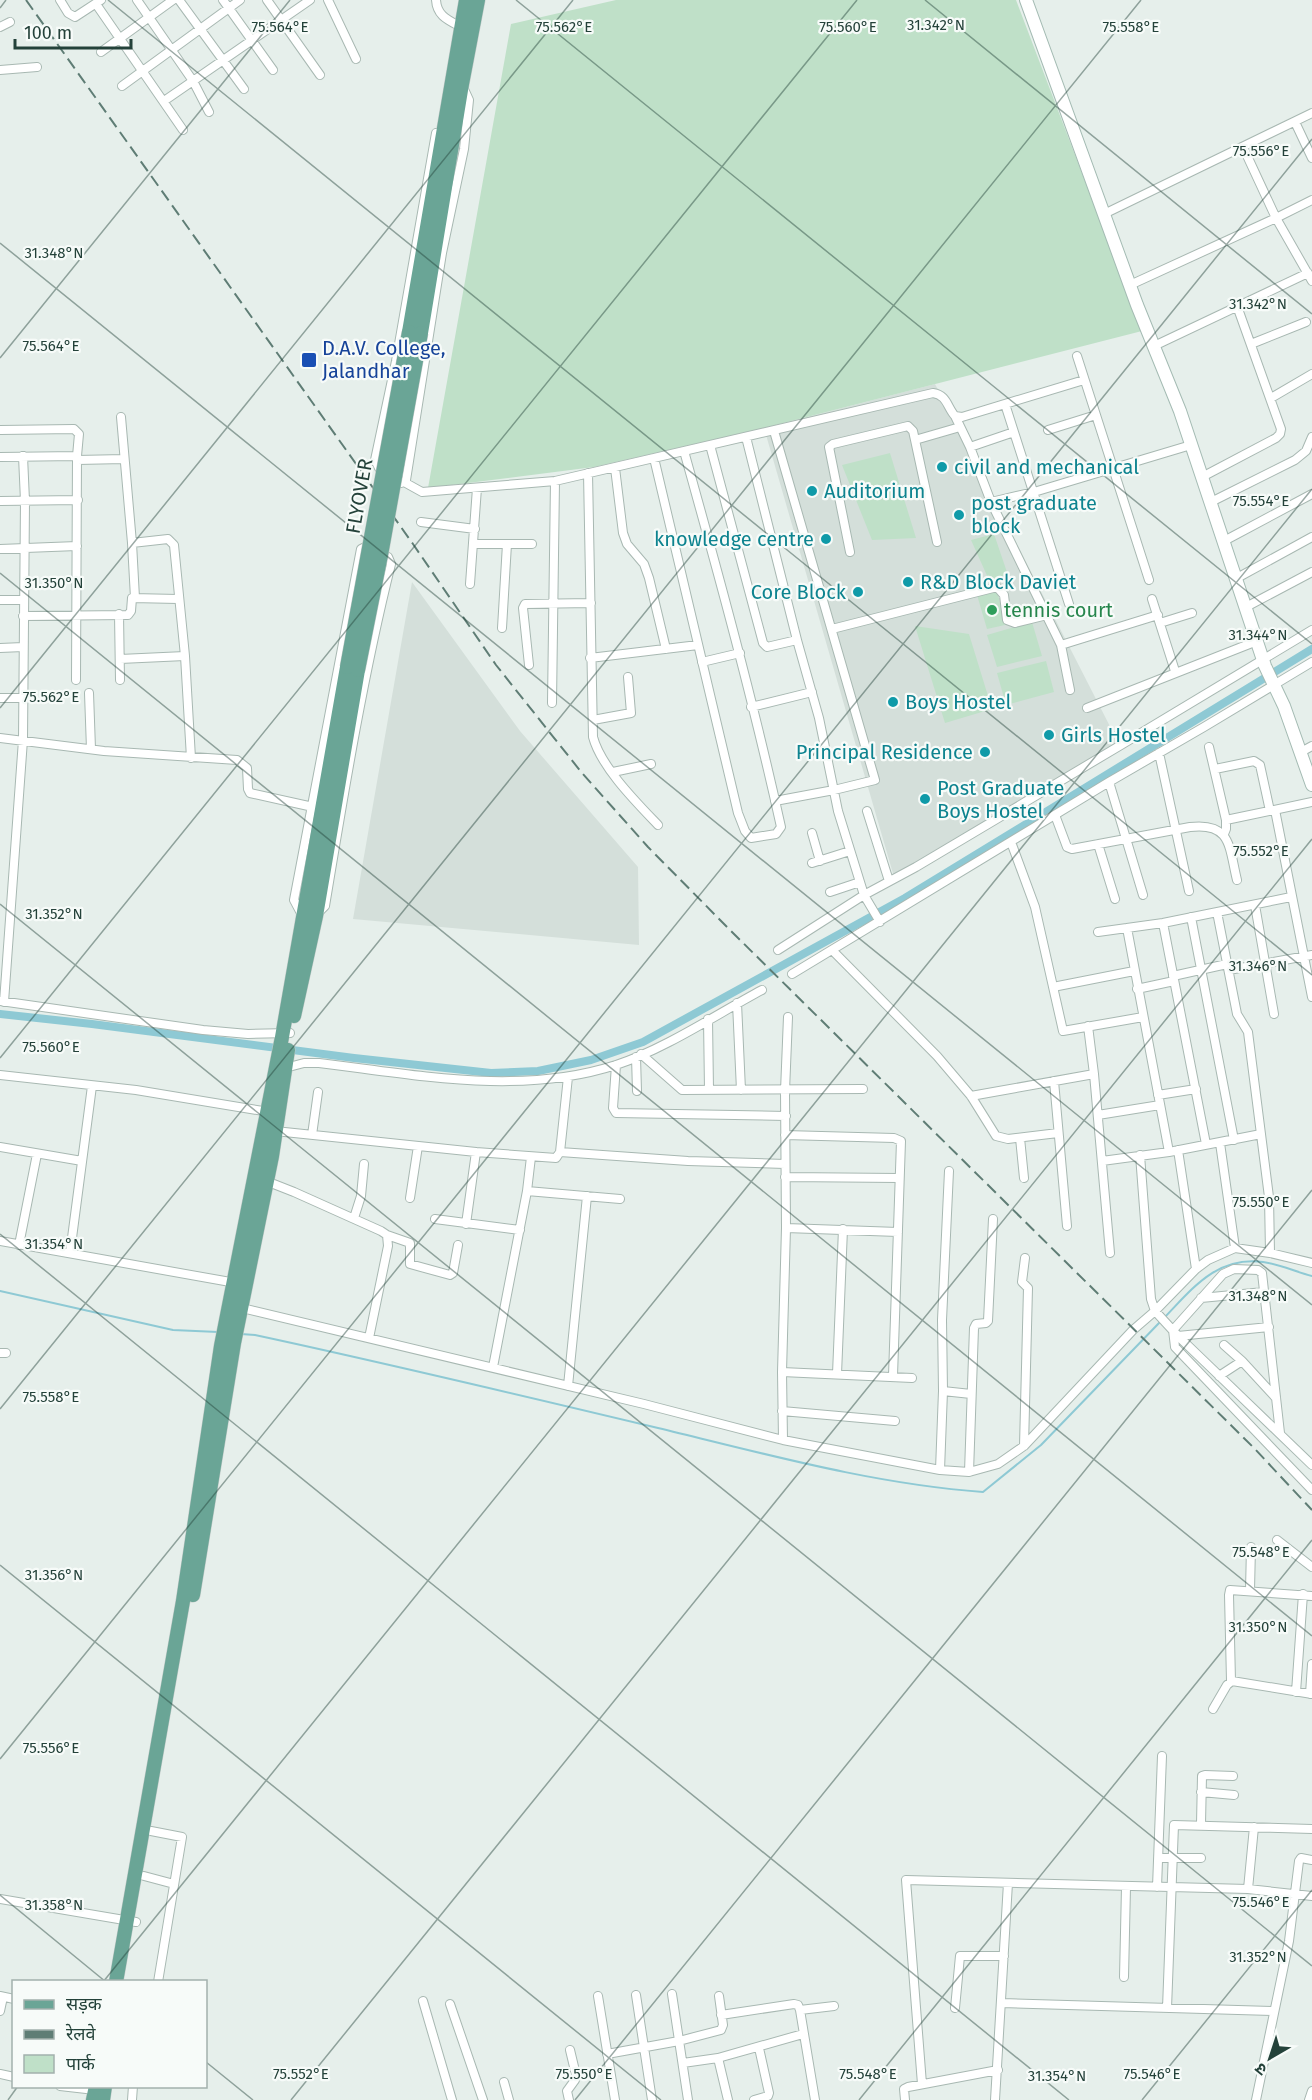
<svg xmlns="http://www.w3.org/2000/svg" width="1312" height="2100" font-family="'Fira Sans','Noto Sans Devanagari',sans-serif">
  <style>
    .built { fill: #d4dfda }
    .green { fill: #bfe0c8 }
    .lines { fill: none; stroke-linecap: round; stroke-linejoin: round }
    .stream { stroke: #8ec9d4; stroke-width: 2 }
    .canal { stroke: #8ec9d4; stroke-width: 8 }
    .street-casing { stroke: #a8b8b2; stroke-width: 10 }
    .secondary-casing { stroke: #a4bbb3; stroke-width: 14 }
    .primary-casing { stroke: #c2cac8; stroke-width: 15 }
    .street { stroke: #fff; stroke-width: 8 }
    .secondary { stroke: #fff; stroke-width: 12 }
    .primary { stroke: #6aa596; stroke-width: 14 }
    .rail { stroke: #5f7d75; stroke-width: 2; stroke-dasharray: 12 6; stroke-linecap: butt }
    .primary-bridge-casing { stroke: #c2cac8; stroke-width: 15; stroke-linecap: butt }
    .primary-bridge { stroke: #6aa596; stroke-width: 14 }
    .ticks { fill: none; stroke: #24423a; stroke-width: 1.5; stroke-opacity: 0.45 }
    .transit-dot { fill: #1a4fb4; stroke: #f7fbf9; stroke-width: 2 }
    .culture-dot { fill: #0f9aa8; stroke: #f7fbf9; stroke-width: 2 }
    .leisure-dot { fill: #2e9e5b; stroke: #f7fbf9; stroke-width: 2 }
    .labels { text-anchor: middle; stroke-width: 4.5; stroke-linejoin: round; paint-order: stroke }
    .transit-label { font-size: 20px; fill: #164399; stroke: #f7fbf9; text-anchor: start }
    .culture-label { font-size: 20px; fill: #0d838f; stroke: #f7fbf9; text-anchor: start }
    .street-label { font-size: 20px; fill: #24423a; stroke: #f7fbf9 }
    .leisure-label { font-size: 20px; fill: #27864d; stroke: #f7fbf9; text-anchor: start }
    .ticks-label { font-size: 15px; text-anchor: middle; fill: #24423a; stroke: #f7fbf9; stroke-width: 4.5; stroke-linejoin: round; paint-order: stroke }
  </style>
  <rect width="100%" height="100%" fill="#e6efeb"/>
  <path class="built" d="M935,384L1119,744L894,877L764,428Z
    M412,582L520,731L638,867L639,945L353,919Z"/>
  <path class="green" d="M616,0H1016L1142,331L764,428L594,467L428,488L511,24Z
    M890,453L916,538L872,540L842,465Z
    M994,534L1010,581L989,580L971,540Z
    M997,590L1005,625L987,629L977,595Z
    M1032,622L1042,656L997,667L987,635Z
    M915,626L969,634L992,709L945,723Z
    M1046,661L1054,692L1006,705L997,673Z"/>
  <g class="lines">
    <path class="stream" d="M0,1291L173,1330L218,1332
      M1164,1318C1193,1288 1217,1256 1263,1262C1279,1264 1296,1272 1312,1276
      M241,1334L255,1335C390,1364 524,1396 658,1428C766,1454 873,1484 983,1492L1041,1445L1160,1322"/>
    <path class="canal" d="M0,1014L92,1024L354,1058L491,1073L538,1071L591,1060L643,1042L905,898L1312,649"/>
    <defs>
      <path id="street" d="M60,0L68,13L75,17L101,0
        M137,0L193,81L209,112
        M179,0L244,89
        M223,0L273,70
        M267,0L320,75
        M328,0L356,59
        M436,0C437,16 448,20 461,27
        M96,4L183,130
        M0,27L10,22
        M101,52L173,0
        M0,70L37,67
        M122,86L240,0
        M164,101L310,0
        M1295,122L1312,158
        M436,133L396,361L375,460L379,468L401,483L406,480L442,253L464,149L469,100L463,87
        M1243,147L1276,218L1312,281
        M1104,214L1312,113
        M1130,285L1276,218L1312,200
        M1251,344L1306,322
        M1154,346L1308,273
        M1077,356L1149,580
        M1271,398L1312,374
        M1005,404L1069,604
        M955,416L970,447L991,502L1061,645L1070,690
        M121,417L132,543L135,598
        M0,430L74,429L79,434L77,456L76,680
        M1048,430L1096,415
        M774,431L875,780L834,790L775,801
        M746,437L797,640L819,718L838,811L864,895L880,922
        M710,445L763,643L767,647L797,640
        M970,447L1014,432
        M0,457L77,456
        M654,458L738,813L745,831L751,838L776,834L781,827C753,700 719,576 684,451
        M77,460L124,459
        M615,468L623,533L627,544L644,564L649,578L666,649
        M588,473L593,737C601,767 636,802 658,825
        M1202,477L1276,438L1280,434L1281,429L1237,306
        M404,482L422,492L555,481L933,393C947,395 947,407 955,416L962,417L1084,380
        M0,501L78,500
        M991,502L1034,492L1191,445
        M1211,502L1295,460L1306,451L1312,437
        M421,522L475,529
        M1224,541L1312,494
        M937,542L915,440L960,427
        M132,543L168,539L174,545L185,656L191,758
        M474,544H532
        M0,549L77,546
        M850,552L829,447L833,444L908,426L913,431L915,440
        M1237,578L1312,537
        M470,584L477,488
        M1152,599L1175,671
        M0,600H23
        M1246,607L1312,572
        M119,614L120,680
        M23,616L128,615L131,611L132,598L178,599
        M1160,623L1192,613
        M502,628L507,544
        M832,629L997,587L1004,595L1007,620L1015,623L1047,615
        M1061,645L1158,615
        M0,648L23,647
        M590,658L698,645
        M120,659L185,656
        M702,662L740,653
        M529,665L523,608L525,604L591,603
        M89,693L91,749
        M0,698H23
        M552,703L555,481
        M751,707L812,692
        M1087,708L1257,641
        M593,720L631,713L628,677
        M0,738L104,751L237,760L247,768L248,789L250,793L313,807
        M1209,747L1226,820V829L1224,834
        M1301,752L1312,746
        M1159,753L1189,891
        M1215,769L1254,761L1260,765L1270,811
        M613,772L651,764
        M1109,782L1143,895
        M1275,810L1312,997
        M867,811L889,881
        M1055,815L1067,847L1072,849L1190,827C1232,822 1229,848 1237,880
        M1226,820L1312,802
        M812,833L820,861
        M1011,842L1035,907L1063,1031L1143,1017
        M1098,844L1115,899
        M812,863L850,851
        M830,892L860,882
        M1255,905L1274,1014
        M1217,912L1237,1014L1248,1032L1269,1197L1270,1253
        M302,915L294,900L361,549L365,547L388,557L391,564C363,676 344,792 325,906L318,913
        M1191,917L1234,1140
        M1163,923L1206,1144
        M1127,928L1169,1152
        M1098,932L1163,923L1291,897
        M778,950L864,895L916,867L1121,745L1312,630
        M832,950L937,1056L971,1096L996,1136L1008,1139L1058,1133
        M1229,970L1312,955
        M792,974L1109,782L1204,727L1312,662
        M1173,976L1227,964
        M1053,987L1134,971
        M1137,989L1174,981
        M0,1001L203,1030L248,1034L290,1033
        M4,1002L23,740L25,501L23,456
        M737,1003L741,1090
        M708,1019L709,1090
        M1088,1026L1094,1074L1110,1253
        M641,1054L682,1090L863,1089
        M636,1057L637,1091
        M616,1065L613,1108L616,1113L786,1116
        M285,1068L304,1063H319C418,1075 520,1096 616,1065C665,1049 717,1014 762,990
        M0,1075L136,1090L269,1112
        M1054,1081L1067,1226
        M1158,1095L1196,1089
        M971,1096L1094,1074
        M1098,1115L1160,1105
        M275,1131L476,1152L556,1158L560,1152L568,1077
        M312,1135L318,1092
        M785,1135L894,1138L901,1141L893,1376
        M1020,1138L1024,1178
        M1220,1143L1235,1248
        M0,1147L82,1161
        M1178,1150L1196,1269
        M560,1152L688,1161L785,1164
        M1140,1155L1151,1299L1155,1311L1178,1336L1312,1465
        M1102,1161L1169,1152L1261,1134
        M785,1177L899,1178
        M266,1181L294,1192L381,1231L387,1235L388,1246L369,1338
        M527,1191L620,1199
        M410,1198L418,1146
        M354,1218L361,1196L364,1164
        M435,1219L520,1230
        M466,1224L476,1152
        M786,1228L898,1232
        M387,1235L410,1243V1264L450,1275L453,1273L458,1245
        M0,1241L236,1283
        M19,1245L37,1154
        M70,1253L92,1086
        M1201,1298L1264,1292
        M238,1307L644,1404L783,1440L940,1470L969,1472L998,1464L1024,1446L1133,1330L1155,1311L1196,1269L1208,1260L1235,1248L1270,1253L1312,1263
        M1178,1336L1269,1327
        M1224,1345L1242,1361L1276,1398
        M0,1353H6
        M493,1367L527,1191L531,1157
        M782,1372L912,1378
        M837,1374L843,1229
        M1219,1376L1242,1361
        M568,1386L587,1196
        M943,1391L971,1394
        M782,1411L895,1421
        M1280,1433L1262,1273L1258,1270L1234,1269L1223,1274L1173,1330L1175,1347L1312,1490
        M783,1440L782,1372L786,1228L785,1091L788,1017
        M1024,1446L1028,1288L1022,1282L1025,1258
        M940,1470L943,1391L942,1320L949,1171
        M969,1472L974,1328L976,1324L986,1323L988,1321L993,1219
        M1277,1540L1312,1567
        M1250,1590L1251,1547
        M1231,1681L1229,1595L1230,1590L1312,1596
        M1296,1692L1303,1594
        M1310,1694L1312,1664
        M1213,1709L1227,1685L1232,1681L1312,1694
        M1201,1792L1234,1795
        M1201,1824L1202,1776L1205,1775L1233,1776
        M151,1831L182,1837L158,1982
        M1158,1858H1201
        M144,1876L174,1884
        M1157,1887L1162,1756
        M1248,1889L1254,1827
        M0,1899L136,1922
        M1124,1977L1126,1887
        M672,1994L688,2100
        M636,1995L652,2100
        M0,1996L14,1999
        M598,1996L615,2100
        M423,2001L452,2100
        M1002,2003L1273,2011
        M450,2004L483,2100
        M955,2008L960,1956H1004
        M1167,2008L1174,1825L1312,1829
        M0,2011L3,1997
        M721,2015L794,2004L798,2005L800,2010
        M607,2054L679,2041L721,2030L723,2025L719,1996
        M683,2063L718,2058
        M0,2074L14,2077
        M504,2082L509,2100
        M922,2084L906,1880L1248,1889L1312,1896
        M60,2086L95,2090
        M132,2100L133,2086
        M569,2100L567,2091L575,2080L576,2075L570,2050
        M728,2100L718,2058L803,2034
        M754,2100L768,2096L769,2093L759,2048
        M815,2100L800,2010L834,2006
        M905,2100L904,2089L908,2087L998,2070
        M995,2100L1008,1883
        M1256,2100L1289,1941L1299,1861L1301,1858L1312,1860
        M1309,2100L1312,2091"/>
      <path id="secondary" d="M1026,0L1137,305L1180,411L1265,666L1284,706L1312,785"/>
      <path id="primary" d="M409,332L466,0
        M421,333L462,84L478,0
        M294,1016L316,916L358,670
        M193,1595L234,1343L272,1156L288,1050
        M116,1982L183,1601L221,1346L282,1037L347,667
        M93,2100L96,2086
        M103,2100L105,2086"/>
    </defs>
    <use href="#street" class="street-casing"/>
    <use href="#secondary" class="secondary-casing"/>
    <use href="#primary" class="primary-casing"/>
    <use href="#street" class="street"/>
    <use href="#secondary" class="secondary"/>
    <use href="#primary" class="primary"/>
    <path class="rail" d="M26,0L413,544L496,665L582,773L648,847L731,931L1254,1448L1312,1510"/>
    <defs>
      <path id="primary-bridge" d="M347,667L409,332
        M358,670L381,555L421,333"/>
    </defs>
    <use href="#primary-bridge" class="primary-bridge-casing"/>
    <use href="#primary-bridge" class="primary-bridge"/>
  </g>
  <path class="ticks" d="M108,0L1312,975M516,0L1312,644M925,0L1312,314M0,8L6,0M0,243L1312,1305M0,358L290,0M0,573L1312,1636M0,708L573,0M0,904L1312,1966M0,1058L857,0M0,1234L1069,2100M0,1409L1141,0M0,1565L661,2100M0,1759L1312,139M0,1895L106,1982M103,1982L1312,489M206,2062L253,2100M8,2100L18,2086M291,2100L1312,839M575,2100L1312,1190M859,2100L1312,1540M1142,2100L1312,1890"/>
  <rect class="transit-dot" x="301" y="352" width="16" height="16" rx="3"/>
  <g class="culture-dot">
    <circle cx="942" cy="467" r="6"/>
    <circle cx="812" cy="491" r="6"/>
    <circle cx="959" cy="515" r="6"/>
    <circle cx="826" cy="539" r="6"/>
    <circle cx="908" cy="582" r="6"/>
    <circle cx="858" cy="592" r="6"/>
    <circle cx="893" cy="702" r="6"/>
    <circle cx="1049" cy="735" r="6"/>
    <circle cx="985" cy="752" r="6"/>
    <circle cx="925" cy="799" r="6"/>
  </g>
  <circle class="leisure-dot" cx="992" cy="610" r="6"/>
  <g class="labels">
    <g class="transit-label">
      <text x="322" y="355">D.A.V. College,<tspan x="322" dy="23">Jalandhar</tspan></text>
    </g>
    <g class="culture-label">
      <text x="954" y="474">civil and mechanical</text>
      <text x="824" y="498">Auditorium</text>
      <text x="971" y="510">post graduate<tspan x="971" dy="23">block</tspan></text>
      <text x="814" y="546" text-anchor="end">knowledge centre</text>
      <text x="920" y="589">R&amp;D Block Daviet</text>
      <text x="846" y="599" text-anchor="end">Core Block</text>
      <text x="905" y="709">Boys Hostel</text>
      <text x="1061" y="742">Girls Hostel</text>
      <text x="973" y="759" text-anchor="end">Principal Residence</text>
      <text x="937" y="795">Post Graduate<tspan x="937" dy="23">Boys Hostel</tspan></text>
    </g>
    <g class="street-label">
      <text transform="translate(359 496) rotate(-80)" y="7">FLYOVER</text>
    </g>
    <g class="leisure-label">
      <text x="1004" y="617">tennis court</text>
    </g>
  </g>
  <g class="ticks-label">
    <text x="936" y="30">31.342°N</text>
    <text x="280" y="32">75.564°E</text>
    <text x="564" y="32">75.562°E</text>
    <text x="848" y="32">75.560°E</text>
    <text x="1131" y="32">75.558°E</text>
    <text x="1261" y="156">75.556°E</text>
    <text x="54" y="258">31.348°N</text>
    <text x="1258" y="309">31.342°N</text>
    <text x="51" y="351">75.564°E</text>
    <text x="1261" y="506">75.554°E</text>
    <text x="54" y="588">31.350°N</text>
    <text x="1258" y="640">31.344°N</text>
    <text x="51" y="702">75.562°E</text>
    <text x="1261" y="856">75.552°E</text>
    <text x="54" y="919">31.352°N</text>
    <text x="1258" y="971">31.346°N</text>
    <text x="51" y="1052">75.560°E</text>
    <text x="1261" y="1207">75.550°E</text>
    <text x="54" y="1249">31.354°N</text>
    <text x="1258" y="1301">31.348°N</text>
    <text x="51" y="1402">75.558°E</text>
    <text x="1261" y="1557">75.548°E</text>
    <text x="54" y="1580">31.356°N</text>
    <text x="1258" y="1632">31.350°N</text>
    <text x="51" y="1753">75.556°E</text>
    <text x="1261" y="1907">75.546°E</text>
    <text x="54" y="1910">31.358°N</text>
    <text x="1258" y="1962">31.352°N</text>
    <text x="301" y="2079">75.552°E</text>
    <text x="584" y="2079">75.550°E</text>
    <text x="868" y="2079">75.548°E</text>
    <text x="1152" y="2079">75.546°E</text>
    <text x="1057" y="2081">31.354°N</text>
  </g>
  <rect x="12" y="1980" width="195" height="108" fill="#f7fbf9" stroke="#a3b1ad" stroke-width="1.5"/>
  <rect x="24" y="2000" width="30" height="9" fill="#6aa596" stroke="#a3b1ad" stroke-width="1.5"/>
  <text x="66" y="2010" font-size="18" fill="#24423a">सड़क</text>
  <rect x="24" y="2030" width="30" height="9" fill="#5f7d75" stroke="#a3b1ad" stroke-width="1.5"/>
  <text x="66" y="2040" font-size="18" fill="#24423a">रेलवे</text>
  <rect x="24" y="2055" width="30" height="18" fill="#bfe0c8" stroke="#a3b1ad" stroke-width="1.5"/>
  <text x="66" y="2070" font-size="18" fill="#24423a">पार्क</text>
  <g transform="translate(1270 2058) rotate(219)" stroke="#f7fbf9" stroke-width="4.5" paint-order="stroke">
  <path d="M0-4.5L10 22L0 15L-10 22Z" fill="#24423a"/>
  <text y="-9" font-size="16" font-weight="bold" text-anchor="middle" fill="#24423a">उ</text>
  </g>
  <path d="M15 39v9h116v-9" fill="none" stroke="#24423a" stroke-width="3"/>
  <text x="24" y="39" font-size="18" fill="#24423a" stroke="#f7fbf9" stroke-width="4.5" paint-order="stroke">100 m</text>
</svg>
